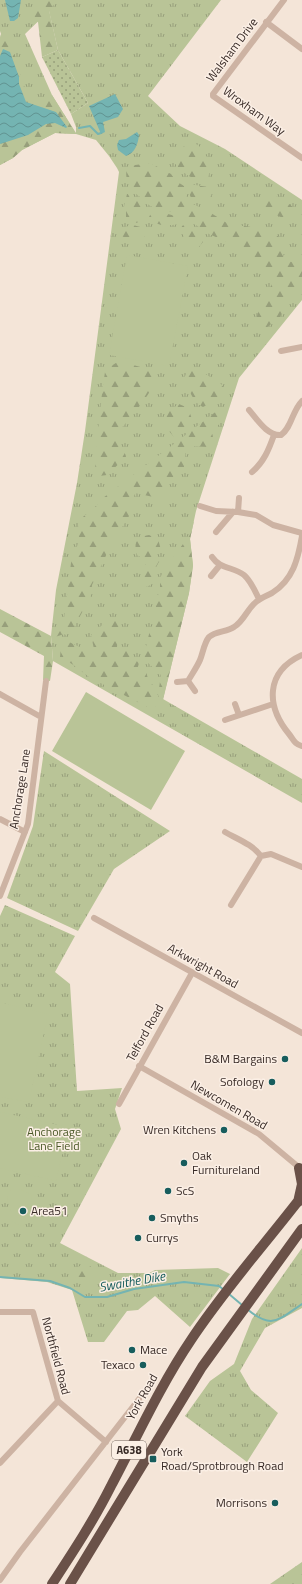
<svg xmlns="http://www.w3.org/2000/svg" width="302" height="1584" font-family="'Titillium Web',sans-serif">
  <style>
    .grass { fill: url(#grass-tufts); fill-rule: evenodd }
    .forest { fill: url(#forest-firs) }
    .garden { fill: url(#garden-dots) }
    .pitch { fill: #b9c497 }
    .water { fill: url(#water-waves) }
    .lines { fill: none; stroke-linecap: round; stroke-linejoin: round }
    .stream { stroke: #74b4b2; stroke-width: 2 }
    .minor { stroke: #cdb3a3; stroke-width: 6 }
    .trunk { stroke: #6a5148; stroke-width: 10 }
    .poi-dot { fill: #175d5d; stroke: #fbefe5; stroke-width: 1.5 }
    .labels { text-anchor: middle; stroke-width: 3; stroke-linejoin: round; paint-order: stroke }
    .shield { fill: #fbefe5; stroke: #72655f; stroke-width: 1 }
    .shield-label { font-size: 11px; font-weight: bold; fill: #372a26 }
    .street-label { font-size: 12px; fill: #372a26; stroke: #fbefe5 }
    .poi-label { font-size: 12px; fill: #372a26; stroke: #fbefe5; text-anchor: start }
    .park-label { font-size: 12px; fill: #4a5827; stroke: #fbefe5 }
    .water-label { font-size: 13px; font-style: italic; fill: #175d5d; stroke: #fbefe5 }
  </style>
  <defs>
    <pattern id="grass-tufts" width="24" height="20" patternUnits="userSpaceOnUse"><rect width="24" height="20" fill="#b9c497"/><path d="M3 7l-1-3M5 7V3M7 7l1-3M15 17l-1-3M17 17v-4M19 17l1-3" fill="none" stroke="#979f7b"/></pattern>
    <pattern id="forest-firs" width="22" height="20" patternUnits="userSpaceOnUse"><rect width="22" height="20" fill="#b9c497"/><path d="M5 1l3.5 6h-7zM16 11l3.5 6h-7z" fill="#979f7b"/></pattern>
    <pattern id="garden-dots" width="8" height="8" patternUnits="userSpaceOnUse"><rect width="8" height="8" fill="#b9c497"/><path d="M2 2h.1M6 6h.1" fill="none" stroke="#979f7b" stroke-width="1.8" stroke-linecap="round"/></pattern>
    <pattern id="water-waves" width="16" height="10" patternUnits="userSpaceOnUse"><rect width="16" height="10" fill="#74b4b2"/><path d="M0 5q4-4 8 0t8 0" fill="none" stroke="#609391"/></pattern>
  </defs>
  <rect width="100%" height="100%" fill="#f4e5d8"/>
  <path class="grass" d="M0,0H221L148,96L180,126L225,149L302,200V300L239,378L196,511L190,539L193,565L189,593L163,699L302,779V803L53,661L51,636L56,590L77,483L85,431L119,172L117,168L109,156L96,140L76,134L55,133L22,150L13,158L0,165V38L1,34L0,31ZM49,11L58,50L88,103L71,114L76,127V133L52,95L25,34Z
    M44,751L170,831L114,869L78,931L7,898L33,826Z
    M5,905L75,936L55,972L70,984L77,1091L122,1088L115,1109L121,1129L60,1243L118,1273H149L155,1270L218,1268L230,1274L190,1327L155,1296L138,1310L127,1311L104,1342H88L72,1290L47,1282L0,1278V916Z
    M302,1248V1308L265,1328L240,1371L251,1390L278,1413L247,1462L185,1416L210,1381L234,1364L252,1319Z
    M302,1562V1584H270Z"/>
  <path class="forest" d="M36,0H58L49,10L58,50L42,57L38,22L34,19Z
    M7,32L28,98L36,101L52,95L76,134L55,133L22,150L13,158L0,165V38L1,34Z
    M186,143C189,143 193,143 196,144C207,150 212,167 208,178C190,180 189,177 176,165L177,157Z
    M150,163L171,174L176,181L184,186L188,202L206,210L227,223L235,225L260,228L275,233L282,241L281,249L286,261L292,262L296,260L302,266V287L286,304L280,317L266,328C242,321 273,298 271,283C270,266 248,252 234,245C226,241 217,238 209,234C204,231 201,228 196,225C192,223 186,222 182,218C180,216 182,216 178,214C169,210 158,211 149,205C147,204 145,200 143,199C132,192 122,180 128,166Z
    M189,184L208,187L212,196L199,202L192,200L188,191Z
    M268,192L287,202L297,211L296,215L285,222L281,217L269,212L262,206V200Z
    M127,194H130L146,207L147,210L141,221L136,223L126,221V210L124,207Z
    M153,210L179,217L178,224C168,226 155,227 149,217Z
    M186,224L191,225L201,232L203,242L198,248L191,249C187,243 180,233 182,226Z
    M133,225L144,228L145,238L135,241L121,236V228Z
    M119,361L144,368L152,367C154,371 157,374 156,379C154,388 139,407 132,416C127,423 120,427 118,436C115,448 126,450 126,457L107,475L99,476L96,473L94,453L97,446L96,440L100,417L102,392L105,372L108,368Z
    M197,369L220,383L225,389L219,399L203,407C193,403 188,387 184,378L188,371Z
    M179,404L188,408L192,419L187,427L174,437L163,424L168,412Z
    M218,410L222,413V421L211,433L213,436L209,447L186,446L184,467L177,474L170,479L168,489L163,500L158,498L135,493L129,516L111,545L92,585L91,596L73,629L66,635L64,634L55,637L64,620L71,563L79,541L78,521L95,507L103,498L163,452H167L170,447Z
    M194,521L190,539L193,566L189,593L162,704L158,695L161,675L145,660L144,655L150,630L155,620L156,604L160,587V578L166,567L183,544L189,535L191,525Z
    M149,535L158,539L161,550C153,559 149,559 138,556C135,552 134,541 139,538C141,536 146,536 149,535Z
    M155,559L160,560L155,569L153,583L147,587L142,584C139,569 142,565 155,559Z
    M0,609L51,636L53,661L50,681L43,680L44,656L0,632Z
    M109,619L115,620L119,625L117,647L126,649L139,663L137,670L142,667H145L148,679L154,688L156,706L151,709L89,677L72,664L60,657L61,647L67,641L90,652L94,649L91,635Z
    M86,1263C91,1268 96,1268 97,1275L91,1278V1281L79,1279L75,1271L76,1268Z"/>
  <path class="garden" d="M58,50L88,103L71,114L42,57Z"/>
  <path class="pitch" d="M127,255L188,266L169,366L109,355Z
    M86,692L185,751L151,810L52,751Z
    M0,1002L48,1014L29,1102L0,1097Z
    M0,1112L68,1127L56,1181L0,1168Z
    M11,1189H19L31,1194L32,1202L37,1207C32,1217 31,1224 20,1226L12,1221V1214L7,1198Z"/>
  <path class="water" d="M5,0H21L18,18L14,21H10Z
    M3,49L10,52L19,77V84L26,102L56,112L67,127L66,128L55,123L46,124L28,135L0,144V56Z
    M115,94L123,109L118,117L103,122L105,132L101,134L89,106Z
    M137,132L139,135C138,144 135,153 126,156L118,150L117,145L119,140L126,139Z"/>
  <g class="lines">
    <path class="stream" d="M79,128L90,126L98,134L101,133
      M0,1277L50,1281L70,1288L85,1297H107L134,1289L184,1282L219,1286L224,1290
      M229,1294L242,1305
      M247,1309C272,1330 278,1320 302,1304"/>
    <path class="minor" d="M284,0L213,94V96L302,158
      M266,22L302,49
      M281,351L302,347
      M249,410C257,419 267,436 281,435C292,427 292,411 302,401
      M252,472C264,462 269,449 274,435
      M200,506L216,511L238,512L256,515L273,525L302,533
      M238,512L239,498
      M216,532L233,512
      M212,557C220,569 234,567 244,575C251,581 255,591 259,599
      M211,576L220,565
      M302,655C265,672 266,706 289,734C294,740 294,744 302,746
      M188,681C192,674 197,667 200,660C203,653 204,643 209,637C216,631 227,632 234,627C244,621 247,609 256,602C260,598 266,596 272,593C293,580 298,559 302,536
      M177,682L188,681L195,691
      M0,694L41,717
      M235,704L239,715
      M225,720L273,704
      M0,819L25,832
      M225,832C237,839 252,844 261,856
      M0,896L28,824L46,681
      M231,905L261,856L271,854L302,867
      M94,918L302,1033
      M139,1066L259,1134L301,1169
      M119,1104L192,973
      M0,1312H33L58,1401L0,1463
      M58,1401L106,1442
      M0,1580L20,1552L139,1399"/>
    <path class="trunk" d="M298,1202L302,1184L299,1168
      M52,1584C73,1552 94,1520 111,1486C137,1437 160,1386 191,1340C224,1290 265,1244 302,1196
      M70,1584L202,1367L302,1229"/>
  </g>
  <g class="poi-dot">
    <circle cx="285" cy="1059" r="4"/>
    <circle cx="272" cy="1082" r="4"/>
    <circle cx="224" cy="1130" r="4"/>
    <circle cx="184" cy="1163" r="4"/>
    <circle cx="168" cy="1191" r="4"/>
    <circle cx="23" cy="1211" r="4"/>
    <circle cx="152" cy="1218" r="4"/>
    <circle cx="138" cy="1238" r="4"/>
    <circle cx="132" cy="1350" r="4"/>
    <circle cx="143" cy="1365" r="4"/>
    <rect x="149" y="1455" width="8" height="8" rx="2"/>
    <circle cx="275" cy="1503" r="4"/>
  </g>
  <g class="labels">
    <rect class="shield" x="112" y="1441" width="34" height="18" rx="3"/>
    <g class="shield-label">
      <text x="129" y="1454">A638</text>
    </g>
    <g class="street-label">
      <text transform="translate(232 50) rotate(-53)" y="4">Walsham Drive</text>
      <text transform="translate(254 111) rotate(36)" y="4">Wroxham Way</text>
      <text transform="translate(20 789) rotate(-81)" y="4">Anchorage Lane</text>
      <text transform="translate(203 966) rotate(29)" y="4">Arkwright Road</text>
      <text transform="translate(145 1033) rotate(-61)" y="4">Telford Road</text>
      <text transform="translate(229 1105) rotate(30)" y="4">Newcomen Road</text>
      <text transform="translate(56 1356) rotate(75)" y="4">Northfield Road</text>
      <text transform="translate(142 1397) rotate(-61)" y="4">York Road</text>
    </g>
    <g class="poi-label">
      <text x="277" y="1063" text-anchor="end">B&amp;M Bargains</text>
      <text x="264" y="1086" text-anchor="end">Sofology</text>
      <text x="216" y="1134" text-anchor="end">Wren Kitchens</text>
      <text x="192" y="1160">Oak<tspan x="192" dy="14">Furnitureland</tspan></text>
      <text x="176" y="1195">ScS</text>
      <text x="31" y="1215">Area51</text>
      <text x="160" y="1222">Smyths</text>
      <text x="146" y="1242">Currys</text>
      <text x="140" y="1354">Mace</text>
      <text x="135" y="1369" text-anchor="end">Texaco</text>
      <text x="161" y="1456">York<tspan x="161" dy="14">Road/Sprotbrough Road</tspan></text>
      <text x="267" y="1507" text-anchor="end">Morrisons</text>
    </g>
    <g class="park-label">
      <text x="54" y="1136">Anchorage<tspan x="54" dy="14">Lane Field</tspan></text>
    </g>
    <g class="water-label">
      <text transform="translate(132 1281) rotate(-10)" y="5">Swaithe Dike</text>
    </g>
  </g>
</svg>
